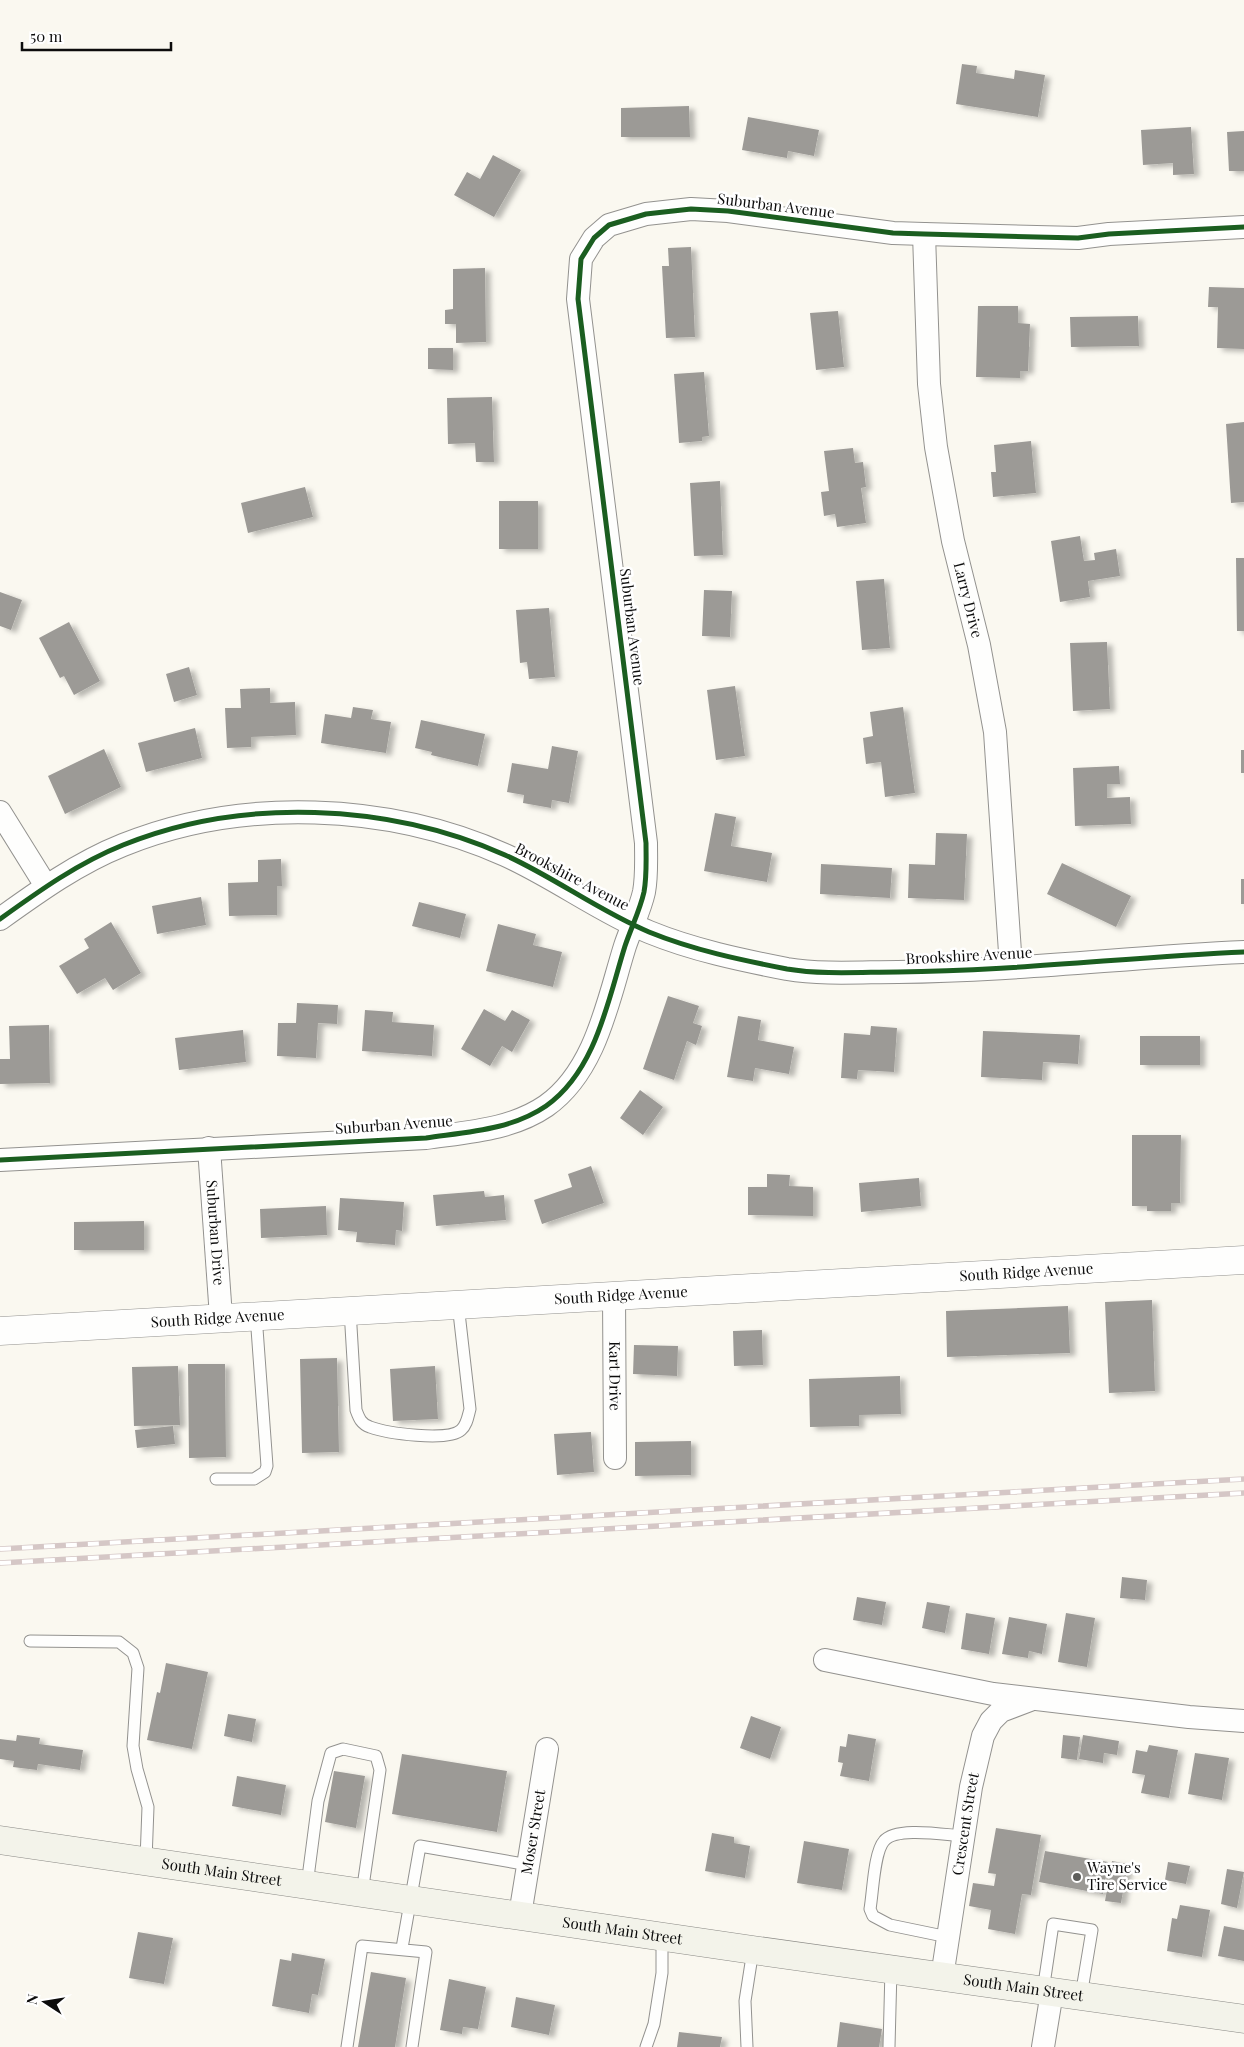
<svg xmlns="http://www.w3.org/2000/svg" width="1244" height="2047" font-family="'Playfair Display',serif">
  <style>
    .building { fill: #9c9a96; filter: url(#shadow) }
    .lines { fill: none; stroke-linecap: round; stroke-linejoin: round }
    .service-casing { stroke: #93928f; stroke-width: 13 }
    .minor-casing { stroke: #93928f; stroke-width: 24 }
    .tertiary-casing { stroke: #93928f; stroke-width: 29 }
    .secondary-casing { stroke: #8a8985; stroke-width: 29 }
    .service { stroke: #fefefd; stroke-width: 11 }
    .minor { stroke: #fefefd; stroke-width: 22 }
    .tertiary { stroke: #fefefd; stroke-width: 28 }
    .secondary { stroke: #f3f3ea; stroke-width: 28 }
    .rail-casing { stroke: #d5c7c6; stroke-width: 5.5 }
    .rail { stroke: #fff; stroke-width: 4; stroke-dasharray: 11; stroke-linecap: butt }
    .cycleway-casing { stroke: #fff; stroke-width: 8 }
    .cycleway { stroke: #1b5e20; stroke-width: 5 }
    .poi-dot { fill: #5f5f5c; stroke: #fff; stroke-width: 2 }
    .labels { text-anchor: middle; stroke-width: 5; stroke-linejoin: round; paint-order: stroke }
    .street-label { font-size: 15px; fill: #0c0c0c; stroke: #fff }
    .poi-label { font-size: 15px; fill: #0c0c0c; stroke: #fff; text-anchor: start }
  </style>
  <defs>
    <filter id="shadow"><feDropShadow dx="5.5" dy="3" stdDeviation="2.5" flood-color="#0004"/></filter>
  </defs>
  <rect width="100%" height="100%" fill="#faf8f0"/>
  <path class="building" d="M962,64L977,66L976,73L1014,79L1015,70L1045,75L1038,117L956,104Z
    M689,106L690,137H621V108Z
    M748,117L819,130L814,156L788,151L787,158L742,150Z
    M1191,127L1194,174L1173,175V163L1143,165L1141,130Z
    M1244,131V171H1229L1227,132Z
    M493,155L521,170L494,217L454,195L467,172L480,179Z
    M691,247L695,337L666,338L662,266H669L668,248Z
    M485,268L486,342L456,343V324H445V310L453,309V269Z
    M1209,287L1244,288V349L1217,348L1218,307H1208Z
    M978,306H1018V323L1030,324L1028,371H1020V378L976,377Z
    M838,311L844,367L816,370L810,313Z
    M1138,316L1139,346L1071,347L1070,317Z
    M428,348H453V370L428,369Z
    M704,372L709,436L702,437V441L679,443L674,374Z
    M492,397L494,462H476L475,443L448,444L447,398Z
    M1244,422V502L1231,503L1226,424Z
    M1031,441L1036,493L993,497L991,472H996L994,445Z
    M853,448L855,463L863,462L866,487L861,488L866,523L837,527L835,514L824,516L821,492L829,491L824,451Z
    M720,481L723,555L694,556L690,483Z
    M305,487L313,517L248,533L241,503Z
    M499,501H538V549H499Z
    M1080,536L1084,561L1095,560L1094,553L1116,549L1120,576L1088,581L1090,597L1060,602L1051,541Z
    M1236,558H1244V631H1237Z
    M884,579L890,648L862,650L856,581Z
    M704,590L732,591L730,637L702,636Z
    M0,592L22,600L11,630L0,626Z
    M549,608L555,677L529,679L527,662L520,663L516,610Z
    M69,622L100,681L74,695L64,676L60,678L39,638Z
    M1107,642L1110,709L1073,711L1070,643Z
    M189,667L197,695L174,702L166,674Z
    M735,686L745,756L716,760L707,690Z
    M270,688V703L295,702L296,735L251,737V747L227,748L225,708H241L240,689Z
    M353,707L373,710L371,719L391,722L386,753L321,743L325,714L351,718Z
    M903,707L915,793L885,797L881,762L866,764L863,738L873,736L870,712Z
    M421,720L485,734L478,766L431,755L432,752L415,748Z
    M195,728L202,758L146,772L138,743Z
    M552,746L578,751L569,803L552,800L551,808L523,803L524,795L507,792L512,763L548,769Z
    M104,749L121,787L65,814L48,776Z
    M1241,750H1244V773H1241Z
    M1119,766L1120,784H1107V798L1130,797L1131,824L1075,826L1073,768Z
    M715,813L736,817L731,846L772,853L767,882L704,871Z
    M936,833L967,834L964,900L908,898L909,864L935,865Z
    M281,859L282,886H277V915L229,916L228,883L258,882V860Z
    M1062,863L1131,896L1116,927L1047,894Z
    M821,864L892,868L890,898L820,894Z
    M1241,879H1244V904H1241Z
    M201,897L206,925L157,934L152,906Z
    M419,902L466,914L460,938L412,926Z
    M111,922L141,973L113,990L105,978L77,994L59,966L89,948L84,939Z
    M498,924L536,934L533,945L562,952L553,987L486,971Z
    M668,996L699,1006L693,1023L702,1026L696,1045L687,1041L674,1080L643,1069Z
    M297,1003L338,1005L337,1024L318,1023L316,1058L277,1056L278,1023H296Z
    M484,1009L505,1021L512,1010L530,1020L512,1052L502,1046L490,1066L461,1049Z
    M365,1010L393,1012L392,1022L434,1025L432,1056L362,1051Z
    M738,1016L761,1020L758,1040L794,1047L789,1074L755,1068L753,1081L727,1077Z
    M49,1025L50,1083L0,1084V1059H10L9,1026Z
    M871,1026L897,1028L894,1072L858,1070L857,1079L841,1078L844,1033L870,1035Z
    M243,1030L246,1062L179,1070L175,1038Z
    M983,1031L1080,1035L1078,1064L1043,1062L1042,1080L981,1077Z
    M1140,1036H1200V1065H1140Z
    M640,1090L663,1107L643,1135L620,1118Z
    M1132,1135H1181L1180,1203H1171V1211H1147V1206H1132Z
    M591,1166L604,1203L542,1224L534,1200L572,1187L568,1174Z
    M767,1174L790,1175L789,1186L813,1187V1216L748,1215V1187H767Z
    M919,1178L921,1206L861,1212L859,1183Z
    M484,1191L485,1197L504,1195L506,1220L436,1226L433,1195Z
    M340,1198L404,1202L402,1231L396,1230L395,1245L356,1242L357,1232L338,1230Z
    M326,1206L327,1235L261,1238L260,1209Z
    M144,1221V1250H74V1222Z
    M1152,1300L1155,1391L1109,1393L1105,1302Z
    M1068,1306L1070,1353L947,1357L946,1311Z
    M762,1330L763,1365L734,1366L733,1331Z
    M634,1345L678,1346L677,1376L633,1374Z
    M337,1358L339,1452L302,1453L300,1359Z
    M188,1364H225L226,1457L189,1458Z
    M178,1366L180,1425L134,1426L132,1367Z
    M435,1366L438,1419L393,1421L390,1369Z
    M900,1376L901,1414L859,1415V1426L810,1427L809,1379Z
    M173,1426L175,1444L137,1448L135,1430Z
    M591,1432L594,1472L557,1475L554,1434Z
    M691,1441V1475L635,1476V1442Z
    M1122,1577L1147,1580L1145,1600L1120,1598Z
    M857,1597L886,1602L882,1625L853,1620Z
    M927,1602L950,1606L945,1633L922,1628Z
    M966,1613L995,1618L989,1654L961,1649Z
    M1066,1613L1095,1618L1087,1667L1058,1662Z
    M1009,1617L1047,1624L1042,1654L1029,1651L1028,1658L1002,1654Z
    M166,1663L208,1672L192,1749L147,1740L157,1692L160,1693Z
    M228,1714L256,1719L252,1742L224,1736Z
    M751,1716L781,1727L770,1759L740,1748Z
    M848,1734L876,1739L869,1781L840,1776L843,1763L838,1762L840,1746L846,1747Z
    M17,1735L40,1738L39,1744L83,1750L80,1770L38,1764L37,1770L13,1767L14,1761L0,1759V1739L16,1741Z
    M1063,1735L1080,1737L1077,1760L1061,1758Z
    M1083,1735L1119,1741L1117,1755L1104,1753L1103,1763L1079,1759Z
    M1149,1745L1178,1750L1169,1798L1141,1793L1145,1775L1132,1773L1136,1750L1147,1752Z
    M1195,1753L1229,1758L1222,1800L1188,1794Z
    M402,1754L507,1771L497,1832L392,1814Z
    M334,1771L365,1776L356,1828L325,1822Z
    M237,1776L286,1785L281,1815L232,1806Z
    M996,1828L1041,1835L1031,1895L1022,1894L1015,1934L988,1929L991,1910L969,1906L973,1883L994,1886L996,1874L988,1873Z
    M712,1833L734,1837V1843L750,1846L745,1878L705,1871Z
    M804,1841L849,1849L842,1890L797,1883Z
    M1045,1851L1108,1862L1103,1894L1039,1882Z
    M1112,1861L1128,1864L1121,1903L1105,1901Z
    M1168,1862L1190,1866L1186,1884L1165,1880Z
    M1227,1869L1244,1872L1237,1908L1221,1904Z
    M1180,1905L1210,1910L1202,1957L1167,1951L1172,1918L1177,1919Z
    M1224,1926L1244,1930V1961L1218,1956Z
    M138,1932L173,1938L164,1984L129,1978Z
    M292,1953L325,1959L318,1995L312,1994L309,2013L272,2006L280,1959L291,1961Z
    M371,1972L406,1978L395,2047H358Z
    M449,1979L486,1987L478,2029L463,2027L462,2034L440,2030Z
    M516,1997L555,2005L549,2035L511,2027Z
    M840,2022L882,2029L879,2047H837Z
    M679,2032L722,2037L720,2047H677Z"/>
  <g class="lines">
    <defs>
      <path id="service" d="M350,1310L356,1410C359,1418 361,1424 370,1427C386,1433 448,1442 461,1430C467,1425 468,1416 470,1409L458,1304
        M216,1479H254L265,1472L267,1466L256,1315
        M30,1641L119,1642L133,1653L138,1668L133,1746L137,1769L148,1807L146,1860
        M307,1885L318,1801L331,1753L343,1749L376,1756L380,1770L362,1893
        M948,1937L890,1925L873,1916L870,1909C873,1892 874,1852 884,1841C896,1826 946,1835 963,1836
        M402,1948L420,1846L529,1865
        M1043,1991L1053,1924L1092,1930L1081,1996
        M347,2047L362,1946L426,1952L412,2047
        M646,2047L654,2024L662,1973V1937
        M747,2047L745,2001L753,1950
        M889,2047L891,1969"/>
      <g id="minor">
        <path id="s1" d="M924,234L929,384L936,447L953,541L979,645L995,732L1011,967"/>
        <path d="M0,812L46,886"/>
        <path d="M0,919C39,891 78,863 123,845C241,797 389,803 505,855C554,877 599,911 649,932C693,950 741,960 787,969C823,975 862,972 898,972C1014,971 1129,957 1244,952"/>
        <path id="s2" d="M209,1148L221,1317"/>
        <path d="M0,1160L426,1138C467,1132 511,1130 546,1106C596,1071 608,1000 625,946C631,928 640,910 644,892C647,876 646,859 646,843L578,299L581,259L594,238L609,225L646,214L691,209L728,211L893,233L924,234L1078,238L1109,234L1244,227"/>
        <path id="s3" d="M614,1295L615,1458"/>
        <path d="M825,1660L993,1694L1189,1717L1244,1721"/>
        <path id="s4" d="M520,1915L547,1749"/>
        <path id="s5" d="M942,1977L971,1787L983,1736L991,1721L1001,1711L1030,1700"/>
        <path d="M1043,2047L1052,1992"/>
      </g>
      <g id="tertiary">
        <path id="s6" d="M0,1331L1244,1260"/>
      </g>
      <g id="secondary">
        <path id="s7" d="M0,1840L753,1950L1244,2019"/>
      </g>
    </defs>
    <use href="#service" class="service-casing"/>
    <use href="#minor" class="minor-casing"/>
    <use href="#tertiary" class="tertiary-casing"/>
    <use href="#secondary" class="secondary-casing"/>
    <use href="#service" class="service"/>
    <use href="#minor" class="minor"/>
    <use href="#tertiary" class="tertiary"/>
    <use href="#secondary" class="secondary"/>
    <defs>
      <path id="rail" d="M0,1549L1244,1479
        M0,1563L1244,1493"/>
    </defs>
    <use href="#rail" class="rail-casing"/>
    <use href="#rail" class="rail"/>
    <defs>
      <path id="cycleway" d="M0,919C39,891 78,863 123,845C241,797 389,803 505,855C554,877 599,911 649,932C693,950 741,960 787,969C823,975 862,972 898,972C1014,971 1129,957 1244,952
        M0,1160L426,1138C467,1132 511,1130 546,1106C596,1071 608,1000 625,946C631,928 640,910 644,892C647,876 646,859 646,843L578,299L581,259L594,238L609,225L646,214L691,209L728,211L893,233L924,234L1078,238L1109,234L1244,227"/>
    </defs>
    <use href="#cycleway" class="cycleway-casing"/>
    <use href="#cycleway" class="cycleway"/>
  </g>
  <circle class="poi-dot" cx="1077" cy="1877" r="5"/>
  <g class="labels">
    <g class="street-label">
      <text transform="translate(776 206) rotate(7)" y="5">Suburban Avenue</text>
      <text dy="5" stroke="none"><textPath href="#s1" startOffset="370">Larry Drive</textPath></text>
      <text transform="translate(632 627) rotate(83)" y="5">Suburban Avenue</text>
      <text transform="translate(572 877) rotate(28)" y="5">Brookshire Avenue</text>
      <text transform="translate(969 956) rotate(-3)" y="5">Brookshire Avenue</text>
      <text transform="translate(394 1125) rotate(-4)" y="5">Suburban Avenue</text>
      <text dy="5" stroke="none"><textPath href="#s2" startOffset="85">Suburban Drive</textPath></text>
      <text dy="5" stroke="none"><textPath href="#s6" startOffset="1028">South Ridge Avenue</textPath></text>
      <text dy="5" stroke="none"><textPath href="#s6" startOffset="622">South Ridge Avenue</textPath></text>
      <text dy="5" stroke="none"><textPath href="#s6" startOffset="218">South Ridge Avenue</textPath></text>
      <text dy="5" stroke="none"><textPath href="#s3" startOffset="81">Kart Drive</textPath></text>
      <text dy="5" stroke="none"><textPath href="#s5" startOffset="155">Crescent Street</textPath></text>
      <text dy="5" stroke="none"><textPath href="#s4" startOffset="84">Moser Street</textPath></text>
      <text dy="5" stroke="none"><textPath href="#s7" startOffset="224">South Main Street</textPath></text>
      <text dy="5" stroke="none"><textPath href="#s7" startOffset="629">South Main Street</textPath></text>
      <text dy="5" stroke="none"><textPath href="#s7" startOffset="1034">South Main Street</textPath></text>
    </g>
    <g class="poi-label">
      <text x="1087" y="1873">Wayne's<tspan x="1087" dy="17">Tire Service</tspan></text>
    </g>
  </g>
  <g transform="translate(45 2002) rotate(282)" stroke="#ffffff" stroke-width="4" paint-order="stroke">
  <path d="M0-4L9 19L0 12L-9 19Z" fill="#0c0c0c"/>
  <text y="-8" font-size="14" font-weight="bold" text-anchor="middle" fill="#0c0c0c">N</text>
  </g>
  <path d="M22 42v8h149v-8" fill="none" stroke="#0c0c0c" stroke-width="2.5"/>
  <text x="30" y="42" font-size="15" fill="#0c0c0c" stroke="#ffffff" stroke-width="4" paint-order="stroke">50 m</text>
</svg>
